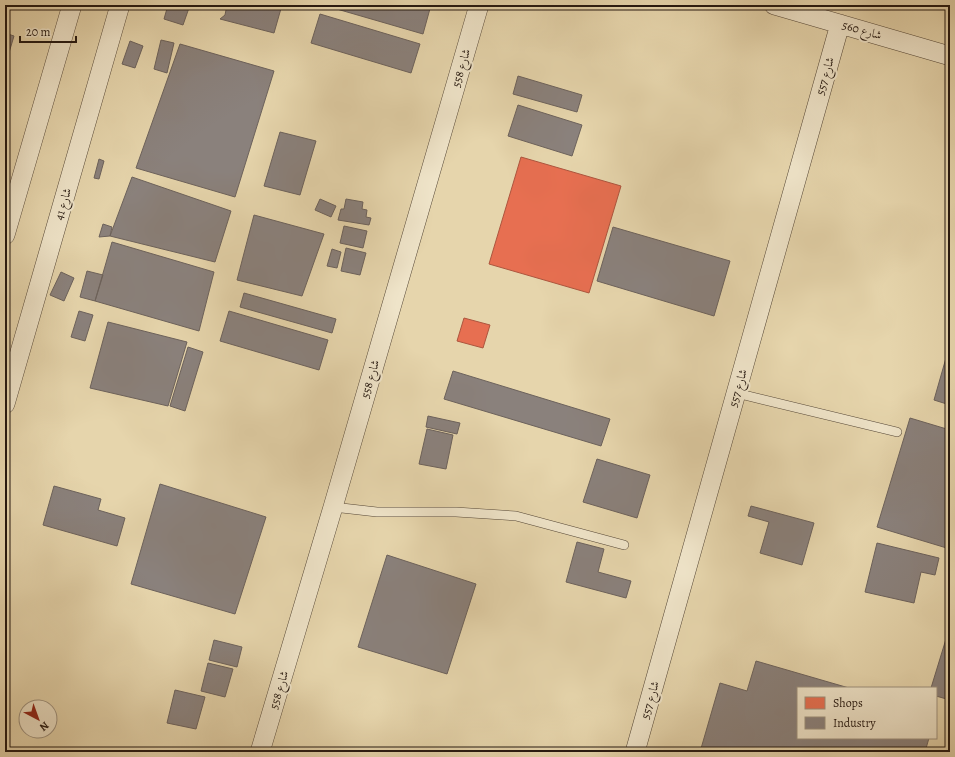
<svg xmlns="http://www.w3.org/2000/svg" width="955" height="757" font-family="Alegreya,Amiri,serif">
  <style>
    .shops { fill: #e76f51; stroke: #ad553e }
    .industry { fill: #8a817c; stroke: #6c625c }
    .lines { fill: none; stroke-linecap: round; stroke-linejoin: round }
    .lane-casing { stroke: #554737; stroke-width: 10 }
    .street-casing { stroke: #554737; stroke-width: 20 }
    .lane { stroke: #efe4c9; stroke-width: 9 }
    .street { stroke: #efe4c9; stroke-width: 19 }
    .labels { text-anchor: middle; stroke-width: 4; stroke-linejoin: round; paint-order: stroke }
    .street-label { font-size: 12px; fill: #251810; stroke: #efe4c9 }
  </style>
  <rect width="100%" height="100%" fill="#e6d5ac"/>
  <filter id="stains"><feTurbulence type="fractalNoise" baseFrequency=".005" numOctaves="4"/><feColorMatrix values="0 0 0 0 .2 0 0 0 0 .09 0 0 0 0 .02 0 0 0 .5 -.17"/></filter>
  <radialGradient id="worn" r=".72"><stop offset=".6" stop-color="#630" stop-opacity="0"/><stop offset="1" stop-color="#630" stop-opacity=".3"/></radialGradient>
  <path class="shops" d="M521,157L621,186L589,293L489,264Z
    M464,318L490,325L483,348L457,341Z"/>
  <path class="industry" d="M168,5H190L183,25L164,19Z
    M227,5H282L274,33L220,19L225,15Z
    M323,5H431L423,34Z
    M320,14L420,44L411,73L311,43Z
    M5,33L14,36L5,66Z
    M161,40L174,43L167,73L154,69Z
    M130,41L143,46L135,68L122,64Z
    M180,44L274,71L235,197L136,168Z
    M518,76L582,95L577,112L513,94Z
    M518,105L582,125L572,156L508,136Z
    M280,132L316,141L300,195L264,186Z
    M99,159L104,161L99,179L94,178Z
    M132,177L231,211L215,262L110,236Z
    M320,199L336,206L331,217L315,210Z
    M346,199L363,202L362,209L367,210L366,217L371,218L369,225L338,220L341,209H344Z
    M254,215L324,234L302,296L237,280Z
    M103,224L112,227L110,236L99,237Z
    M344,226L367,231L363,248L340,243Z
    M613,227L730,261L714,316L597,281Z
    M112,242L214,272L199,331L95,301Z
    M346,248L366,253L360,275L341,271Z
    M332,249L341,252L337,268L327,266Z
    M87,271L103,275L95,301L80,297Z
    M61,272L74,278L64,301L50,295Z
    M244,293L336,319L332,333L240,307Z
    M79,311L93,315L85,341L71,337Z
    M229,311L328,340L319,370L220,341Z
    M108,322L187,342L168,406L90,388Z
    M950,344V405L934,400Z
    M188,347L203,352L185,411L170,406Z
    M453,371L610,419L601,446L444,399Z
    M428,416L460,423L457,434L426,427Z
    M910,418L950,430V549L877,527Z
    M427,429L453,435L446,469L419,464Z
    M597,459L650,475L637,518L583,502Z
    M160,484L266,517L235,614L131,584Z
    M54,486L101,499L98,510L125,518L117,546L43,525Z
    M751,506L814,523L802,565L760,553L769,522L748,516Z
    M577,542L604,549L598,572L631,581L626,598L566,582Z
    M877,543L939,558L935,575L921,572L914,603L865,592Z
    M387,555L476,584L447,674L358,647Z
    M950,626V700L936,696V688H931Z
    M214,640L242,647L237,667L209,660Z
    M756,661L849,688H798V738H929L925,752H700L720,683L747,691Z
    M208,663L233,669L225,697L201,691Z
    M175,690L205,697L196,729L167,723Z"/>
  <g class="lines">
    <defs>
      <path id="lane" d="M736,393L897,432
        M333,507L377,512H456L516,516L624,545"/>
      <path id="street" d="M774,5L950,56
        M5,235L72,5
        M5,404L120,5
        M260,752L333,507L479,5
        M635,752L840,24"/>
    </defs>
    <use href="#lane" class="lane-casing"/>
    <use href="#street" class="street-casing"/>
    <use href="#lane" class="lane"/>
    <use href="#street" class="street"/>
  </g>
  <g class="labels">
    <g class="street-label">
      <text transform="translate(862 30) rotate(16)" y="4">شارع 560</text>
      <text transform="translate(461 68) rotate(-74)" y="4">شارع 558</text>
      <text transform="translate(825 76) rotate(-74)" y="4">شارع 557</text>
      <text transform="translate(63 204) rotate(-74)" y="4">شارع 41</text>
      <text transform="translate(370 379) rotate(-74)" y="4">شارع 558</text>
      <text transform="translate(738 388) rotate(-74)" y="4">شارع 557</text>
      <text transform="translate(279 690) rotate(-73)" y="4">شارع 558</text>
      <text transform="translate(650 700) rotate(-74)" y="4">شارع 557</text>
    </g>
  </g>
  <rect width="955" height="757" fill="none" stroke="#e6d5ac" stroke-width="20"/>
  <rect x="6" y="6" width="943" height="745" fill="none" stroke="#251810" stroke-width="2"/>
  <rect x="10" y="10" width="935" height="737" fill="none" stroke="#251810"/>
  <rect x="797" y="687" width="140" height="52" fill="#efe4c9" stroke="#9e927f"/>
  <rect x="805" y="697" width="20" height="12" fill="#e76f51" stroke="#9e927f"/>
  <text x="833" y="707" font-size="12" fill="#251810">Shops</text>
  <rect x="805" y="717" width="20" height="12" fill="#8a817c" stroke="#9e927f"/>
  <text x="833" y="727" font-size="12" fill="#251810">Industry</text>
  <g transform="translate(38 719) rotate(139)"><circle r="19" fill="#efe4c9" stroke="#9e927f"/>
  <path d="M0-3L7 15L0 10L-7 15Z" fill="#8f2418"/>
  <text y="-6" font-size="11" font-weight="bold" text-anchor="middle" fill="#251810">N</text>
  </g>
  <path d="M20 36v6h56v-6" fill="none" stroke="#251810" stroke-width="2"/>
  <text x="26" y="36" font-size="12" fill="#251810" stroke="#efe4c9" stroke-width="3" paint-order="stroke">20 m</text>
  <rect width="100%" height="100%" filter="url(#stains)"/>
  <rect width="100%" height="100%" fill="url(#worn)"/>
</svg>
